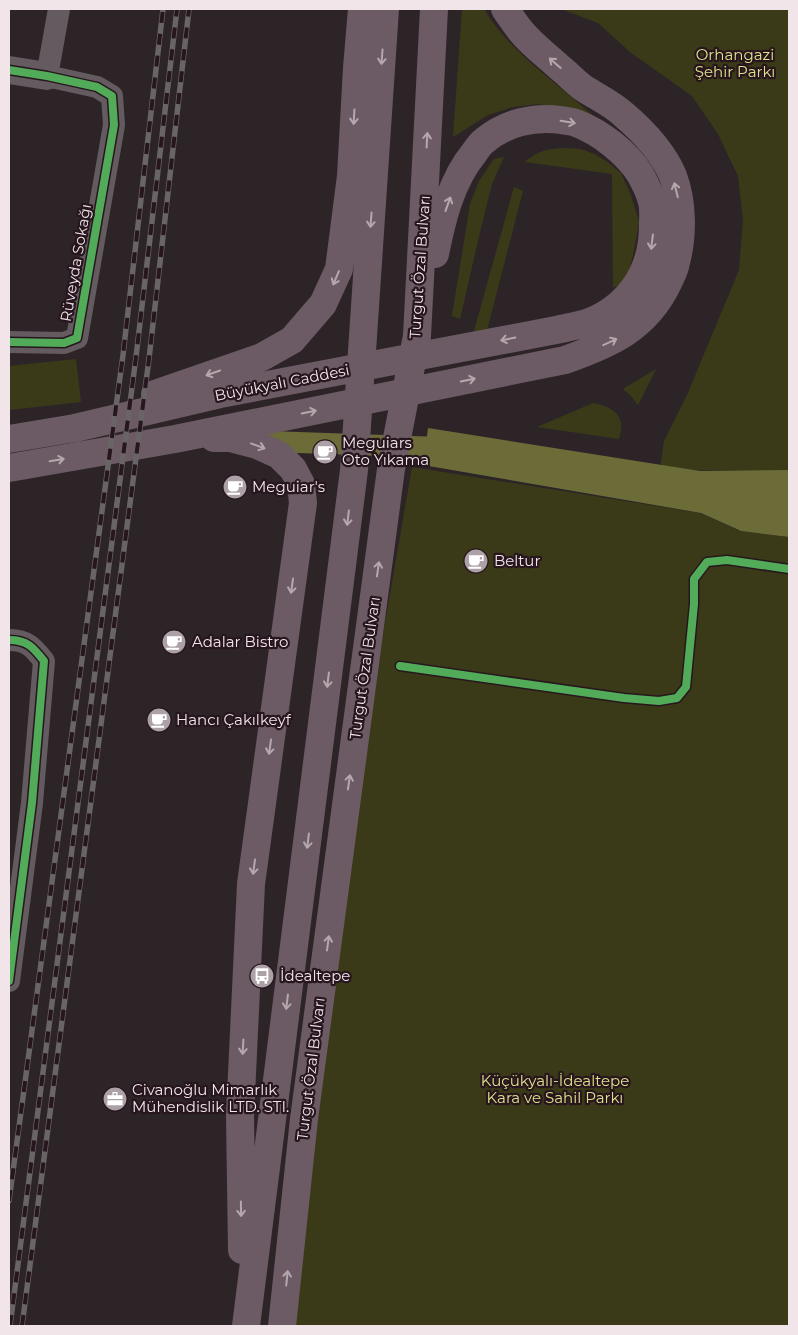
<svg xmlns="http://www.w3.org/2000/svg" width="798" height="1335" font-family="Montserrat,sans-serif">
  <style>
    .green { fill: #3b3a18 }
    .water { fill: #6c6c38 }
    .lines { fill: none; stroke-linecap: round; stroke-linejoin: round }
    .canal { stroke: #6c6c38; stroke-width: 21 }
    .street { stroke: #635b5f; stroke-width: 22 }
    .secondary { stroke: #635b5f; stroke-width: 28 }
    .highway { stroke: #6c5b64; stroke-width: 28 }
    .rail-casing { stroke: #696466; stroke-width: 5.5 }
    .rail { stroke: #27161e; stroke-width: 4; stroke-dasharray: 11; stroke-linecap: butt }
    .cycleway-casing { stroke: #27161e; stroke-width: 11 }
    .cycleway { stroke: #51ab58; stroke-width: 8 }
    .oneway { stroke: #b5a7ae }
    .labels { text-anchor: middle; stroke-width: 4.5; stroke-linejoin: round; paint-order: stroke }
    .park-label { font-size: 15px; fill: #dfe18b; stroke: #27161e }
    .street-label { font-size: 15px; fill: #f1e5ea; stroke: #27161e }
    .poi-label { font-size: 15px; fill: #f1e5ea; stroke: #27161e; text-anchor: start }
  </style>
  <rect width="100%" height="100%" fill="#2d2428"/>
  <path class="green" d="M462,9H484C511,55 559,83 596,119L539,104L513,107L488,115L453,137Z
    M561,9H789V471L681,470L660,469L664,441L687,395L739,270L743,220L738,176L718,134L692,96L630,52L598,23Z
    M564,148L581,149L594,154L606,161L621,173L631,195L639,222L634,250L629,272L622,283L613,288L612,174L525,162C538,151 546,149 564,148Z
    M504,157L492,184L481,228L460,319L452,316L470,204L479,181L494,159Z
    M514,187L523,191L487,330L474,331Z
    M76,359L81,402L9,410V366Z
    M656,369L638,405L631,396L623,389Z
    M593,403C604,405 619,410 621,423C622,428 620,435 619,439L537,427Z
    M412,467L700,513L740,531L789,537V1326H291L300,1233L380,652Z"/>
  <path class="water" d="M428,428L700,471L789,470V537L741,531L701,513L423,465Z"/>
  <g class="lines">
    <path class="canal" d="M256,441L426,447"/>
    <path class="street" d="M9,342L64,343L77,338L114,125L112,96L97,87L47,76L59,9
      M9,640C27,640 33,647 44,661L32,803L9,981"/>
    <path class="secondary" d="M9,70L47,76"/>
    <path class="highway" d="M155,394L262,357L292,340L323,304L339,269L351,176L357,68L362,9
      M214,438H230L257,445L279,455L293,469L301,484L303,503L251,884L240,1116L242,1250
      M9,439L75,428L220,394L556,330C573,326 591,324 606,314C639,293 653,262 653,225C653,217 654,209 652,202C650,193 645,183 640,174C627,153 600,132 576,123C572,121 566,121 561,120C534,116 505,123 484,141C480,144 477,149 474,153C451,181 442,219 435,254
      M9,468L175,439L565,360C610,344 646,329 668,283C671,276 675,270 676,262C683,236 683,202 673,176C663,152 643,131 623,114C611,103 595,96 582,87C574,81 567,73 559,67C546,55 531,44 520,30C515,24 510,16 505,9
      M246,1326L354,470L385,9
      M282,1326L304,1119L391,469L417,336L434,9"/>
    <defs>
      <path id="rail" d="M9,1201L123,355L163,9
        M10,1326L136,357L177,9
        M22,1326L149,359L189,9"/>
    </defs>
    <use href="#rail" class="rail-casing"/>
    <use href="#rail" class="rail"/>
    <defs>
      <path id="cycleway" d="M9,70L47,76L97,87L112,96L114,125L77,338L64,343L9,342
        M9,640C27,640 33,647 44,661L32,803L9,981
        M400,666L624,698L659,701L677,698L686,687L694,604V579L707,562L727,560L789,569"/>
    </defs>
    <use href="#cycleway" class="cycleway-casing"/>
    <use href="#cycleway" class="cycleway"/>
  </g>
  <defs><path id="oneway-shaft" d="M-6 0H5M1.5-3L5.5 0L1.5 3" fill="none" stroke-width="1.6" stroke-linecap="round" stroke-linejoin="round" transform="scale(1.25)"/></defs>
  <g class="oneway">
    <use href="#oneway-shaft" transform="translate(382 57) rotate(94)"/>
    <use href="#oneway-shaft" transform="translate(555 63) rotate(-139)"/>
    <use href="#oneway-shaft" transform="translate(354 117) rotate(93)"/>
    <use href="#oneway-shaft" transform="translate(568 122) rotate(10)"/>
    <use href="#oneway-shaft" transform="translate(427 140) rotate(-87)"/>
    <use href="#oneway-shaft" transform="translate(676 190) rotate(-104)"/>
    <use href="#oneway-shaft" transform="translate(448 204) rotate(-70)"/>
    <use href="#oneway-shaft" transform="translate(371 220) rotate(94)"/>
    <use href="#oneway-shaft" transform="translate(652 242) rotate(97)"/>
    <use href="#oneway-shaft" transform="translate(336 278) rotate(113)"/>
    <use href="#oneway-shaft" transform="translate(508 339) rotate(169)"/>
    <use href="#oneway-shaft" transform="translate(610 342) rotate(-25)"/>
    <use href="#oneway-shaft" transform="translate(213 373) rotate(161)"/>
    <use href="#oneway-shaft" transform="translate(468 380) rotate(-11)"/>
    <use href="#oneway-shaft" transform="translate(309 412) rotate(-11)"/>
    <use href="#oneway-shaft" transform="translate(258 446) rotate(20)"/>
    <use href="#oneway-shaft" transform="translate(57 460) rotate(-10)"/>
    <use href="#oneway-shaft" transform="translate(348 518) rotate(97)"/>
    <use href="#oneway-shaft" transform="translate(378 569) rotate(-82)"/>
    <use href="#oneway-shaft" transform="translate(292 586) rotate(98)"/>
    <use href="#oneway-shaft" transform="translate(328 680) rotate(97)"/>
    <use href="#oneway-shaft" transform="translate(270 747) rotate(98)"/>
    <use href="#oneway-shaft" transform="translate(349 782) rotate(-82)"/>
    <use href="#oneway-shaft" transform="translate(308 841) rotate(97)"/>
    <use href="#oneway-shaft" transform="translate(254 867) rotate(98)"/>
    <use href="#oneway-shaft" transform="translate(328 943) rotate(-82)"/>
    <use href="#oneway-shaft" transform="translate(287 1002) rotate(97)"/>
    <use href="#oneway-shaft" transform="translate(243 1047) rotate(93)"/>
    <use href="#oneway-shaft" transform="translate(241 1209) rotate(89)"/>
    <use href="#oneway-shaft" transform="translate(287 1278) rotate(-84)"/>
  </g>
  <defs>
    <symbol id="cafe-disc" viewBox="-11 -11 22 22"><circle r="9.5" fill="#aca1a6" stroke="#27161e"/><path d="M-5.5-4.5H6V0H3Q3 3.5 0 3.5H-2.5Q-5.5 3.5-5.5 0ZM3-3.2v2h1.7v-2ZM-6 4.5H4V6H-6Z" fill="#fff"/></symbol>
    <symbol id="bus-disc" viewBox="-11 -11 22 22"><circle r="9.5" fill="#aca1a6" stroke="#27161e"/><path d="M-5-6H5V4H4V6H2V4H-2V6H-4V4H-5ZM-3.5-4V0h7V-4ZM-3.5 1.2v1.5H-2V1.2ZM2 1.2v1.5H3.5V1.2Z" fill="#fff"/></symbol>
    <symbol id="office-disc" viewBox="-11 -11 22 22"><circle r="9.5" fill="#aca1a6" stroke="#27161e"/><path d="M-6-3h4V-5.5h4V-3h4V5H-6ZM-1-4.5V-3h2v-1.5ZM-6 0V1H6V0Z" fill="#fff"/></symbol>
  </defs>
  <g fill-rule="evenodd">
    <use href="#cafe-disc" x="311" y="438" width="28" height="28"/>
    <use href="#cafe-disc" x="221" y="473" width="28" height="28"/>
    <use href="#cafe-disc" x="462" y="547" width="28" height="28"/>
    <use href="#cafe-disc" x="160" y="628" width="28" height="28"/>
    <use href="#cafe-disc" x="145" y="706" width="28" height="28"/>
    <use href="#bus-disc" x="248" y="962" width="28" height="28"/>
    <use href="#office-disc" x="101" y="1085" width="28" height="28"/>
  </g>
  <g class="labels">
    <g class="park-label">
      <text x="735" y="60">Orhangazi<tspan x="735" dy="17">Şehir Parkı</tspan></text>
      <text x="555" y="1086">Küçükyalı-İdealtepe<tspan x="555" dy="17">Kara ve Sahil Parkı</tspan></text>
    </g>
    <g class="street-label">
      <text transform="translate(76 263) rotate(-80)" y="5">Rüveyda Sokağı</text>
      <text transform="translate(420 267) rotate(-86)" y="5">Turgut Özal Bulvarı</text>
      <text transform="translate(282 383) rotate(-11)" y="5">Büyükyalı Caddesi</text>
      <text transform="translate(365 668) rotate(-82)" y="5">Turgut Özal Bulvarı</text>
      <text transform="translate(311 1069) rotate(-83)" y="5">Turgut Özal Bulvarı</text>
    </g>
    <g class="poi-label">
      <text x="342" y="448">Meguiars<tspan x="342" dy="17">Oto Yıkama</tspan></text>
      <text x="252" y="492">Meguiar's</text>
      <text x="494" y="566">Beltur</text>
      <text x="192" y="647">Adalar Bistro</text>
      <text x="176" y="725">Hancı Çakılkeyf</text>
      <text x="280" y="981">İdealtepe</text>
      <text x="132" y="1095">Civanoğlu Mimarlık<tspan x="132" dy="17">Mühendislik LTD. STI.</tspan></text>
    </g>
  </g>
  <rect width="798" height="1335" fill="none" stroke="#f1e5ea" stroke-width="20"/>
</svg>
